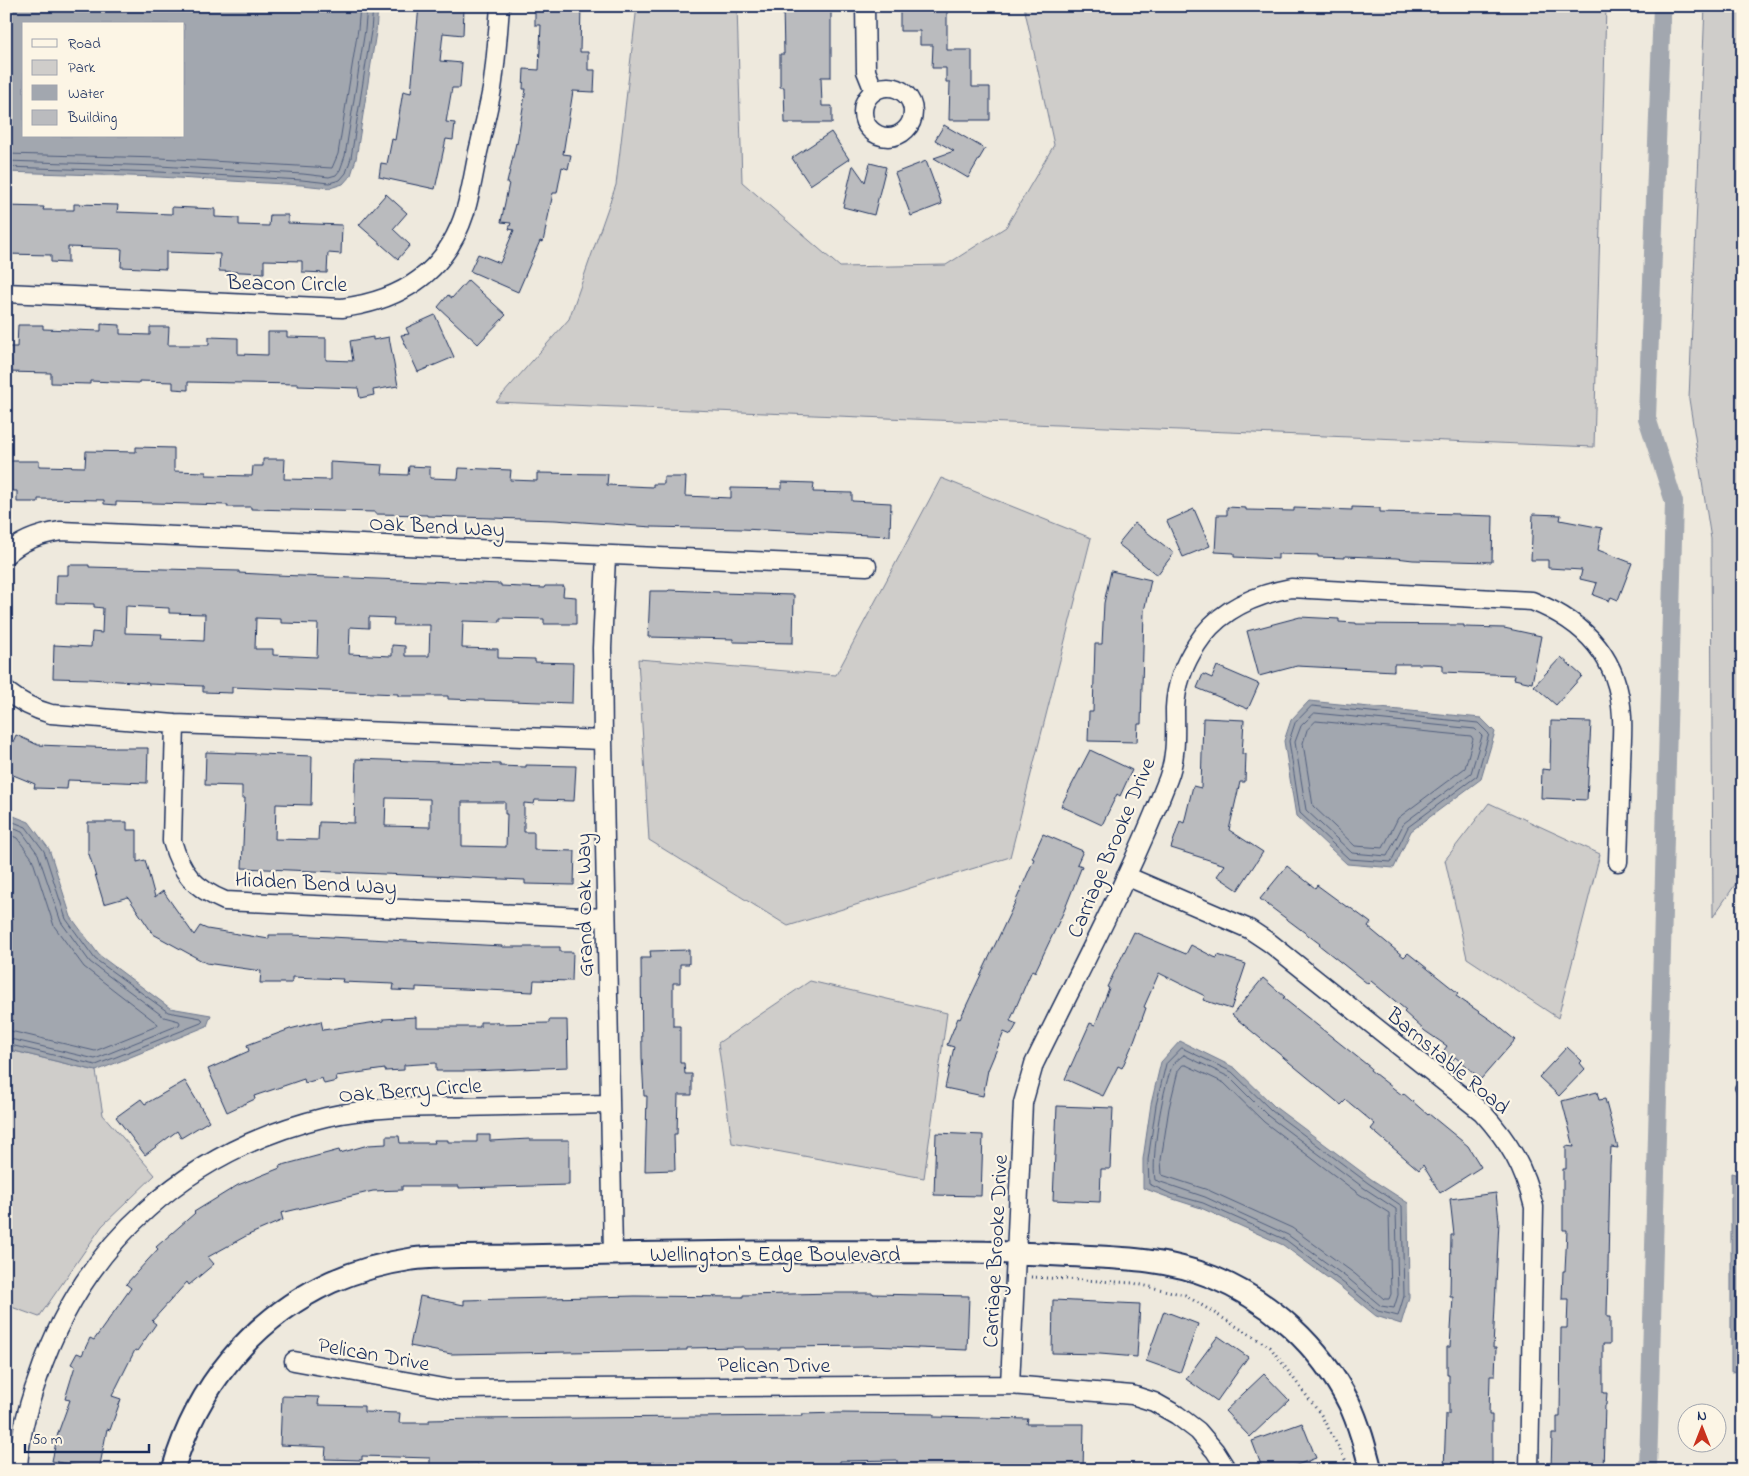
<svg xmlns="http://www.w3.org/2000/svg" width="1749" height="1476" font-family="'Indie Flower',sans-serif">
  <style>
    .green { fill: #cfcdca; stroke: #757e94 }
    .water { fill: #a2a7af; stroke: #6c778f; fill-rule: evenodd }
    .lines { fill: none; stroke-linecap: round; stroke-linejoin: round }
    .shore { stroke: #515f7e; stroke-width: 1 }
    .canal { stroke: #a2a7af; stroke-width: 18 }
    .building { fill: #babbbe; stroke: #1b2f5e; fill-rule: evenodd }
    .service-casing { stroke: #1b2f5e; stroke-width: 12 }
    .minor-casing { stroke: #1b2f5e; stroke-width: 21 }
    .tertiary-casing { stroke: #1b2f5e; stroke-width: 25 }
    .path { stroke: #1b2f5e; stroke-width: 3; stroke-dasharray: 1 4; stroke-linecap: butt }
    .service { stroke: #fcf5e5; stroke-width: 9 }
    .minor { stroke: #fcf5e5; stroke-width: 18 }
    .tertiary { stroke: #fcf5e5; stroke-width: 21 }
    .labels { text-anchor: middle; stroke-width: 4.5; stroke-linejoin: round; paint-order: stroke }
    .street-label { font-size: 22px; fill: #1b2f5e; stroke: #fcf5e5 }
  </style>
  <rect width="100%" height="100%" fill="#eee9dd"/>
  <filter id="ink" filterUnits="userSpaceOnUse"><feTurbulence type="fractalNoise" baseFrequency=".02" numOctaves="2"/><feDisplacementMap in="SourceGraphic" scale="10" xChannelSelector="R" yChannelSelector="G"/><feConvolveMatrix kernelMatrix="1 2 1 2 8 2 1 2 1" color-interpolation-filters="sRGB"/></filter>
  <g filter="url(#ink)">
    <path class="green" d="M637,6H737L742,182L840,267L946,265L1006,227L1054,145L1024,6H1606L1594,447L496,402L569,319L616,185Z
      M1705,6H1743V821L1741,876L1713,917L1711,539L1689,399Z
      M941,478L1091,538L1010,857L788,926L649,840L638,659L836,675Z
      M1489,803L1600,854L1558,1018L1467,958L1445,860Z
      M810,981L947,1013L924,1178L732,1143L718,1043Z
      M6,1049L96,1071L103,1115L155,1175L102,1226L39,1317L6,1305Z"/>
    <path class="water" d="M6,6H378L376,32L356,159L351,175L343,184L330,188L302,185L159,177L6,172ZM24,24H184V136H24Z
      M1309,701L1481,718L1495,732L1481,779L1411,831L1394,868L1347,864L1296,816L1284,741L1291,720Z
      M6,813L29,822L49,849L71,917L99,955L170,1008L211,1015L207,1026L96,1071L6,1049Z
      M1180,1041L1235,1068L1275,1107L1371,1179L1408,1203L1409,1297L1401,1324L1376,1316L1343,1289L1283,1245L1201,1208L1170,1198L1143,1188V1159L1151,1104L1161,1062Z
      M1731,1173L1743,1176V1371L1731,1372Z"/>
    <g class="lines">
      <path class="shore" d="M6,154L160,158L332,168L338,154L358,29L360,6
        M6,161L159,166L303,174L329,177L336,175L340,170L345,156L365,30L367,6
        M6,167L159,172L302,180L329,183L340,180L346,173L351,158L371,31L373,6
        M1312,706L1478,723L1489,734L1477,776L1408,827L1391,862L1349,859L1300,813L1289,741L1295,723Z
        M1315,713L1475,729L1482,736L1471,773L1404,823L1387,856L1352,853L1306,810L1295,742L1301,726Z
        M1316,721L1471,736L1473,739L1465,768L1398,818L1383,848L1355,846L1313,806L1303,743L1307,730Z
        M6,819L26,827L44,851L66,919L95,959L168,1012L201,1018L203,1021L201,1023L96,1065L6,1044
        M6,825L22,832L38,854L61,922L90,962L164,1017L179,1021L180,1023L179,1025L95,1059L6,1038
        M6,833L17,838L32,858L54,926L84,967L158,1024L157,1026L95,1051L6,1030
        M1182,1048L1232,1072L1272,1111L1368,1183L1402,1206L1404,1296L1398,1316L1378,1311L1346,1285L1286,1240L1203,1203L1171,1194L1149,1184L1148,1160L1156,1105L1166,1064Z
        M1184,1055L1229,1077L1268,1116L1364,1188L1396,1209L1398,1295L1394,1308L1381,1306L1350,1280L1288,1235L1205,1197L1155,1180C1151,1157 1162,1092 1171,1069C1173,1064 1179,1058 1184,1055Z
        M1183,1065H1186L1224,1083L1264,1122L1359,1194L1389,1213L1391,1294L1389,1299H1384L1355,1274L1292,1228L1208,1190L1162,1175L1161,1160L1169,1108L1178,1071Z
        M1743,1180H1738L1736,1183V1364L1737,1366L1743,1367
        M1743,1187V1360"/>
      <path class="canal" d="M1648,1470L1674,502L1647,418L1662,6"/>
    </g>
    <path class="building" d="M419,6H456L464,8L463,35L443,33L440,61L462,63L460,88H452L446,122L455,123L453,140L446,139L435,189L379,177L381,163L387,164L392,139L395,140L403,91L411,93Z
      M535,6H581L580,52H588V70H595L594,92L573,91L563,154L571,155L568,169L562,167L557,193H553L543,242L540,241L518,292L470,271L478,254L500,263L514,230L509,229L511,223L501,222L509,183H507L516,143L517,144L526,89H523L524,69L539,70L541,25H535Z
      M783,6H831V77H821L822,106H832V123H785L784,87H780V54H784Z
      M900,6H947V50H972V87H990V120H949L950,82H946V68H932L933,45H920V31H900Z
      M944,125L985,149L968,178L934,158L954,151L935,140Z
      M831,132L849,159L810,185L792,158Z
      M926,161L942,204L911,216L895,173Z
      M870,163L886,167L874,215L843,207L853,165L865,182Z
      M386,194L407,213L393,229L410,245L398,259L359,225Z
      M74,204L118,205L117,212L172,214V207L215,209V217L239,218V225L269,226L270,215H288V223L342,225L341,254L328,253L327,273L302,272V261L264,260V273L219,271L220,254L166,252V269L121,267L122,249L68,247V263L51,262V255L6,254V206L44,207L43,210H74Z
      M468,280L506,315L478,344L438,307L448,295L452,298Z
      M435,315L454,357L418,372L401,335L409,334L406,328Z
      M101,324L120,325V334L150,335V327H169L168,345H209V337L238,338V354L268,355V332H287V337L326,338V360L353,361L350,341L373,337V340L389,337L398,386L373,390L374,395L360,398L358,388L298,386V384L188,382V390L173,389V382L139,381V383L90,381V384L51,383V373L6,372V347H17L18,325H43V329L101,331Z
      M136,447L174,448V471L206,472V475L252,476L253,466H263V459H285L284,479L330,480V462L383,465L382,474L408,475L409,466L430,467V478L458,479L459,468L511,470L510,480L537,481V473L608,474L607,485L653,487V484H664V477H686L685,496L731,498V488L782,489V482L814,483L813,492L852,493V501L891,503L890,536L742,529L652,527L555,520L427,516V515L375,514V512L251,509V507H227L228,505L116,502V505L104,504V500L38,499V502H17V491H7V461H39V466L85,467L86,451L136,452Z
      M1227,507L1246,508V510L1294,511V508L1352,510V507L1380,508V512L1459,514V515L1493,516L1492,562L1413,560L1396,558L1345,556V558L1318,557V555L1278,554V559L1234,557V553L1215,552L1217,515H1227Z
      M1194,509L1210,546L1183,557L1167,521Z
      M1533,514L1561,515L1560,520L1602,528L1598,550L1632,563L1618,600L1611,597L1609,601L1593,595L1597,583L1580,579L1582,570L1548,568V560H1531Z
      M1135,523L1174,553L1157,575L1118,544Z
      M68,565H89V567L239,571V573L277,575L501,584V586L544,588L545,586H564L563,596L576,597V624H544V619L500,618V622L463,621L462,648L498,649V658L535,659V662L573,663L572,703L448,699V696H398V694L232,687V693L203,692V686L148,684V683L90,679L53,678L54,645L91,647L92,632L102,633L103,608L94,607V604L56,603L57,575H68ZM126,606L169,608V613L205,614L204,641L161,639L162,634L125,633ZM369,617L394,618L393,625H430L429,656H405V646L392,645V656L349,654L350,627L369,628ZM256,618L281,619V623L318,624L317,657L273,655V649H255Z
      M1111,571L1151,580L1144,611L1141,724H1138L1137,742L1088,741L1089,712H1093L1095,644H1102L1104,603Z
      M669,590L719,592V593L794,595L793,643L733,642V639L648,637L650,591H668Z
      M1300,617L1339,619V622L1356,623V624L1464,625V627L1504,628L1541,636L1532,683L1514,679L1515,675L1443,672V665L1434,664H1394V671L1297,666L1259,676L1247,631Z
      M1561,657L1582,676L1556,705L1534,686Z
      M1217,666L1259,684L1248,709L1197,688L1203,674L1212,678Z
      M1203,718L1244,720L1242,754H1246L1245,782H1240L1229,830L1263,852L1238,890L1217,876L1225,865L1171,848L1180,821L1184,823L1193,786L1201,788Z
      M1551,721L1591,722L1587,800L1541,798L1542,769L1550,770Z
      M16,735L38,745L116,748H148L147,783L68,780L67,789L34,788L35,784L6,772V741L12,744Z
      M1090,750L1132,770L1120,796L1117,794L1102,825L1061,806Z
      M206,752L312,756L311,805L276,804L275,839L318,840L319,822L354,823L356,759L500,764V766L526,767V765L576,766L574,801L535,800L534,804L524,803V832H534V850L575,851L574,885L525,884V880L242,868L245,798H242V786L205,785ZM386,798L430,799V827L385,826ZM462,802H505V814H507L506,847L462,846Z
      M88,822H127V830H137V862L145,860L155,897L163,891L194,935L200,926L207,929L269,939V935H293L502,946V947H560V952H573L572,981L534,980L533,992L416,987V991L393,990L394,984L342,982L343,979L292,977V983H260L261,971L206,963L153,934L128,897L104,904L89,854H88Z
      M1043,834L1083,851L1077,864L1082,866L1064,911L1035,972L1032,970L1010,1021L1017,1024L1011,1035L1004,1032L988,1070L983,1096L945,1088L954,1047L947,1045L958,1018L960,1019L1018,896L1034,859L1032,858Z
      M1287,866L1315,888L1317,885L1347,907L1348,906L1371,923L1368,927L1404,957L1408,953L1458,993L1456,996L1491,1020L1515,1040L1481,1079L1455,1057L1453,1060L1442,1053L1447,1046L1425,1031L1404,1012L1406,1010L1371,981L1368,984L1319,945L1320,944L1260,899Z
      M1134,932L1186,954L1191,945L1214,957L1217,958L1218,955L1246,964L1231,1009L1203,1000L1205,996L1159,973L1144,1007L1146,1008L1134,1041L1122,1068L1118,1066L1103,1096L1065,1079L1090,1023L1095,1025L1109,988L1107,987Z
      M689,950V964H680V983H673V1026H680V1063H684L685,1074H692V1095H678L677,1134H674L675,1170L645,1171L647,1096H644L642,1058L641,958H651L650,951Z
      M1263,978L1285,997L1283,998L1371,1068L1370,1070L1402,1095L1403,1093L1428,1115L1429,1114L1468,1146L1481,1167L1440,1193L1423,1165L1419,1170L1371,1129L1375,1124L1346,1100L1341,1105L1232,1015Z
      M416,1017V1027H480V1022H497L498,1024L549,1023V1020H567L568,1067L472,1071H436V1063L404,1065V1070L385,1071V1069L336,1076L337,1081L324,1084L322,1078L305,1083L304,1079L254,1096L255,1099L227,1112L208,1069L249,1051L247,1045L290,1029L321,1021L323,1030L383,1021V1019Z
      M1567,1047L1582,1061L1580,1063L1585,1069L1559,1096L1539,1077Z
      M185,1081L209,1121L181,1138L177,1131L145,1155L116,1117L141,1099L145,1104Z
      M1597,1092L1599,1100L1605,1099L1618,1148L1611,1147L1610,1165L1607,1317H1610V1344H1603V1393H1607L1606,1405H1605L1603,1470H1551L1552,1434H1557V1417H1560L1561,1328H1567L1568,1299H1562L1563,1271H1565L1567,1230H1563V1169H1566V1146L1574,1147L1562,1101Z
      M1057,1106L1113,1108L1110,1169H1101L1100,1202L1053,1200Z
      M936,1133L983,1135L981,1196L934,1195Z
      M477,1135H490V1141L530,1139V1140H569V1185L459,1188V1186H402V1190L373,1191L281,1213L283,1220L246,1236L208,1257L214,1264L189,1285L187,1282L152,1321L156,1324L137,1351L135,1350L112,1396L121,1399L110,1430L107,1429L99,1470L52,1461L58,1433L70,1400L65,1399L75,1366L71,1364L77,1353L82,1355L90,1338L94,1340L131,1288L126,1284L158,1249L156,1247L195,1213L194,1212L238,1185L280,1168L279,1166L339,1150L340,1153L368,1145L386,1144V1136H399L400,1143H435L434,1140H448V1142H477Z
      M1496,1193L1499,1221L1493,1348H1496L1495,1376H1490L1489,1415H1492V1470H1444L1446,1414H1449V1375H1447V1347H1450L1453,1297H1450L1451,1235H1454L1450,1199Z
      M836,1293H873V1294L969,1296L967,1350L871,1346L780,1347V1349H744V1347L687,1348V1350L451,1354L410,1346L420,1296L464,1305V1300L635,1296L743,1297V1295Z
      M1053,1300L1140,1304L1137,1357L1100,1354L1052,1353Z
      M1164,1311L1198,1324L1180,1373L1146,1361Z
      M1218,1336L1248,1357L1217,1401L1186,1379Z
      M1264,1374L1289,1400L1250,1437L1225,1411Z
      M282,1396L319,1397L318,1405L364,1406V1412L400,1413L399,1423H429V1420L477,1419L802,1416V1414L839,1413L934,1414V1417L1028,1419L1027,1424H1084L1083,1470L897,1468V1460L840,1461V1466L745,1465V1470H663V1462L636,1463V1470H570V1465L478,1466V1464L430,1465V1458L362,1456V1460L325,1459L326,1447L280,1445Z
      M1302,1423L1316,1458L1283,1470H1263L1252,1441Z"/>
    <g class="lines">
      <defs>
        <path id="service" d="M1740,1088H1743"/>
        <path id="minor" d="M865,6L866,71L874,91
          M863 112a25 25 0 1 1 50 0a25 25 0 1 1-50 0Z
          M6,293L342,308C403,300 446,272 465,212C471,192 474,172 478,152C483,131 488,110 492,89C496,62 498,34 500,6
          M6,555C21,540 41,534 61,531L867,566
          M606,556L602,648L603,740L613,1253
          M6,691C20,702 33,709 51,714L175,724L603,740
          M175,724L172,841C181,873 194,888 225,901L606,918
          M1126,876L1249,929L1270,943L1482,1112C1510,1143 1524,1167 1534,1207L1529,1470
          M294,1361L449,1389L1010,1385L1132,1395L1154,1402L1177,1415L1198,1431L1215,1451L1227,1470
          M1010,1385L1023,1103L1034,1064C1080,970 1130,877 1168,779C1177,756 1175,732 1175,708C1176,685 1185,662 1197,644C1218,610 1254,595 1291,588L1532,601C1585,622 1619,657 1622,717C1623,733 1621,750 1621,766C1620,798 1619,830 1618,862
          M18,1470C19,1438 27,1408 38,1378C83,1243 188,1150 326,1117C370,1107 415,1107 459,1107C509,1106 559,1105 609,1104"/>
        <path id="tertiary" d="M173,1470C196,1388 253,1318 331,1282C356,1271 385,1263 412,1259C447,1255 483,1257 518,1256C598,1254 677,1253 757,1252C858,1252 959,1250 1060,1255C1112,1258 1163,1257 1212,1277C1271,1301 1320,1346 1349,1403C1359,1424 1365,1447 1371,1470"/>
      </defs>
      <use href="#service" class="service-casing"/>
      <use href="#minor" class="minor-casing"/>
      <use href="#tertiary" class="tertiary-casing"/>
      <path class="path" d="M1031,1277L1133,1283L1185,1295L1270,1347L1321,1415L1347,1463V1470"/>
      <use href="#service" class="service"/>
      <use href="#minor" class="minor"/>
      <use href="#tertiary" class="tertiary"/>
    </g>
  </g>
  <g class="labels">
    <g class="street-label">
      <text transform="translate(287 282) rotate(1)" y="8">Beacon Circle</text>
      <text transform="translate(437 525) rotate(3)" y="8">Oak Bend Way</text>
      <text transform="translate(1110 847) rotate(-67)" y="8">Carriage Brooke Drive</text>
      <text transform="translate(316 882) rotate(3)" y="8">Hidden Bend Way</text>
      <text transform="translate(583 905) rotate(-91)" y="8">Grand Oak Way</text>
      <text transform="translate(1449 1060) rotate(40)" y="8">Barnstable Road</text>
      <text transform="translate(410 1089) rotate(-4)" y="8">Oak Berry Circle</text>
      <text transform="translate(994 1251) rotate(-87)" y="8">Carriage Brooke Drive</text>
      <text x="775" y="1261">Wellington's Edge Boulevard</text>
      <text transform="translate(374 1353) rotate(10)" y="8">Pelican Drive</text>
      <text x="774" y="1372">Pelican Drive</text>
    </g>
  </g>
  <rect width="1749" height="1476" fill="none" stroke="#fcf5e5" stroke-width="25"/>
  <rect x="12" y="12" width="1724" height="1451" fill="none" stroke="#1b2f5e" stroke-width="2" filter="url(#ink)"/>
  <rect x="22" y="22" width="162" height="115" fill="#fcf5e5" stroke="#a2a6af"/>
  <rect x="32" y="39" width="25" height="8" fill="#fcf5e5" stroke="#a2a6af"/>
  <text x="68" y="48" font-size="15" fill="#1b2f5e">Road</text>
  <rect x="32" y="60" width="25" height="15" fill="#cfcdca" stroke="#a2a6af"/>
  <text x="68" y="72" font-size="15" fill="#1b2f5e">Park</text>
  <rect x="32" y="85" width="25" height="15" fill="#a2a7af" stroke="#a2a6af"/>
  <text x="68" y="98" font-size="15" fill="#1b2f5e">Water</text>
  <rect x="32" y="110" width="25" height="15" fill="#babbbe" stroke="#a2a6af"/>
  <text x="68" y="122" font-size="15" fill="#1b2f5e">Building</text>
  <g transform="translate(1702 1428)"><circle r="24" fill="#fcf5e5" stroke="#a2a6af"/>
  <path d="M0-4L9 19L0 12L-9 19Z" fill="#c8321e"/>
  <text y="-8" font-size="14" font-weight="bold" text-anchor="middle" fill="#1b2f5e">N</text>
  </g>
  <path d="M25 1444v8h124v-8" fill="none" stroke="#1b2f5e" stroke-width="2.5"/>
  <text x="32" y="1444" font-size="15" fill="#1b2f5e" stroke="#fcf5e5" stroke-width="4" paint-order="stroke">50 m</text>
</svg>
